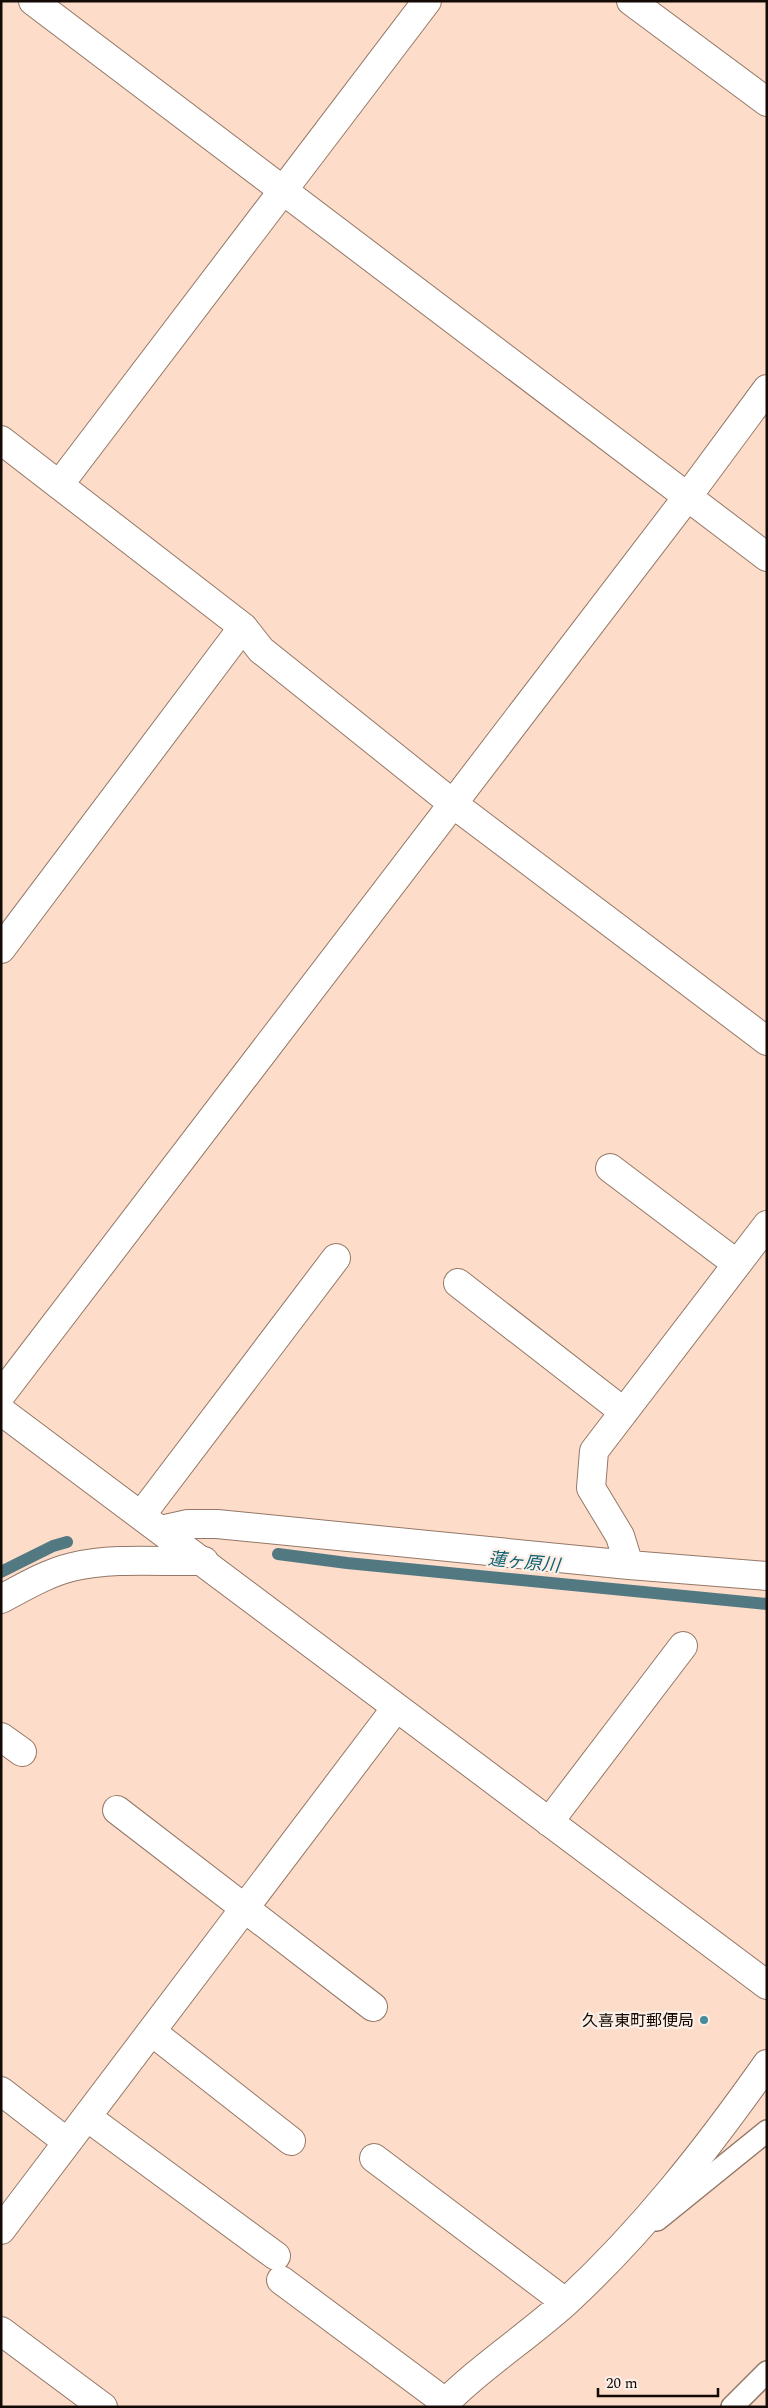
<svg xmlns="http://www.w3.org/2000/svg" width="768" height="2408" font-family="Spectral,'Noto Sans JP',serif">
  <style>
    .lines { fill: none; stroke-linecap: round; stroke-linejoin: round }
    .stream { stroke: #527982; stroke-width: 12 }
    .service-casing { stroke: #947766; stroke-width: 24 }
    .minor-casing { stroke: #947766; stroke-width: 30 }
    .tertiary-casing { stroke: #947766; stroke-width: 30 }
    .service { stroke: #fff; stroke-width: 21 }
    .minor { stroke: #fff; stroke-width: 28 }
    .tertiary { stroke: #fff; stroke-width: 28 }
    .poi-dot { fill: #488b9b; stroke: #fcefe7; stroke-width: 2 }
    .labels { text-anchor: middle; stroke-width: 4.5; stroke-linejoin: round; paint-order: stroke }
    .poi-label { font-size: 16px; fill: #140a05; stroke: #fcefe7; text-anchor: end }
    .water-label { font-size: 18px; font-style: italic; fill: #0e6272; stroke: #fcefe7 }
  </style>
  <rect width="100%" height="100%" fill="#fdddca"/>
  <g class="lines">
    <path class="stream" d="M278,1554L347,1563L767,1604
      M1,1572L53,1546L67,1542"/>
    <defs>
      <path id="service" d="M657,2220L767,2131
        M732,2407L767,2372"/>
      <path id="minor" d="M33,1L767,557
        M631,1L767,102
        M1,440L243,627L261,650L452,803L767,1041
        M59,485L427,1
        M1,949L243,627
        M610,1168L737,1264
        M458,1283L624,1412
        M1,1395L688,496L767,389
        M142,1514L336,1258
        M161,1530L188,1524H217L629,1565L767,1576
        M629,1565L620,1536L591,1488L594,1451L767,1225
        M1,1599C24,1587 47,1573 72,1567C114,1557 161,1562 204,1561
        M1,1737L22,1752
        M117,1810L373,2007
        M549,1822L683,1646
        M152,2032L291,2141
        M1,2091L67,2142
        M87,2117L276,2256
        M374,2158L565,2302
        M1,2230L396,1708
        M281,2280L445,2402
        M1,2331L103,2407
        M441,2407C479,2368 526,2338 566,2302C643,2231 707,2149 767,2064"/>
      <path id="tertiary" d="M1,1411L767,1985"/>
    </defs>
    <use href="#service" class="service-casing"/>
    <use href="#minor" class="minor-casing"/>
    <use href="#tertiary" class="tertiary-casing"/>
    <use href="#service" class="service"/>
    <use href="#minor" class="minor"/>
    <use href="#tertiary" class="tertiary"/>
  </g>
  <circle class="poi-dot" cx="704" cy="2020" r="5"/>
  <g class="labels">
    <g class="poi-label">
      <text x="694" y="2026">久喜東町郵便局</text>
    </g>
    <g class="water-label">
      <text transform="translate(524 1562) rotate(6)" y="6">蓮ヶ原川</text>
    </g>
  </g>
  <rect width="768" height="2408" fill="none" stroke="#140a05" stroke-width="5"/>
  <path d="M598 2388v8h120v-8" fill="none" stroke="#140a05" stroke-width="2.5"/>
  <text x="606" y="2388" font-size="15" fill="#140a05" stroke="#fcefe7" stroke-width="4" paint-order="stroke">20 m</text>
</svg>
